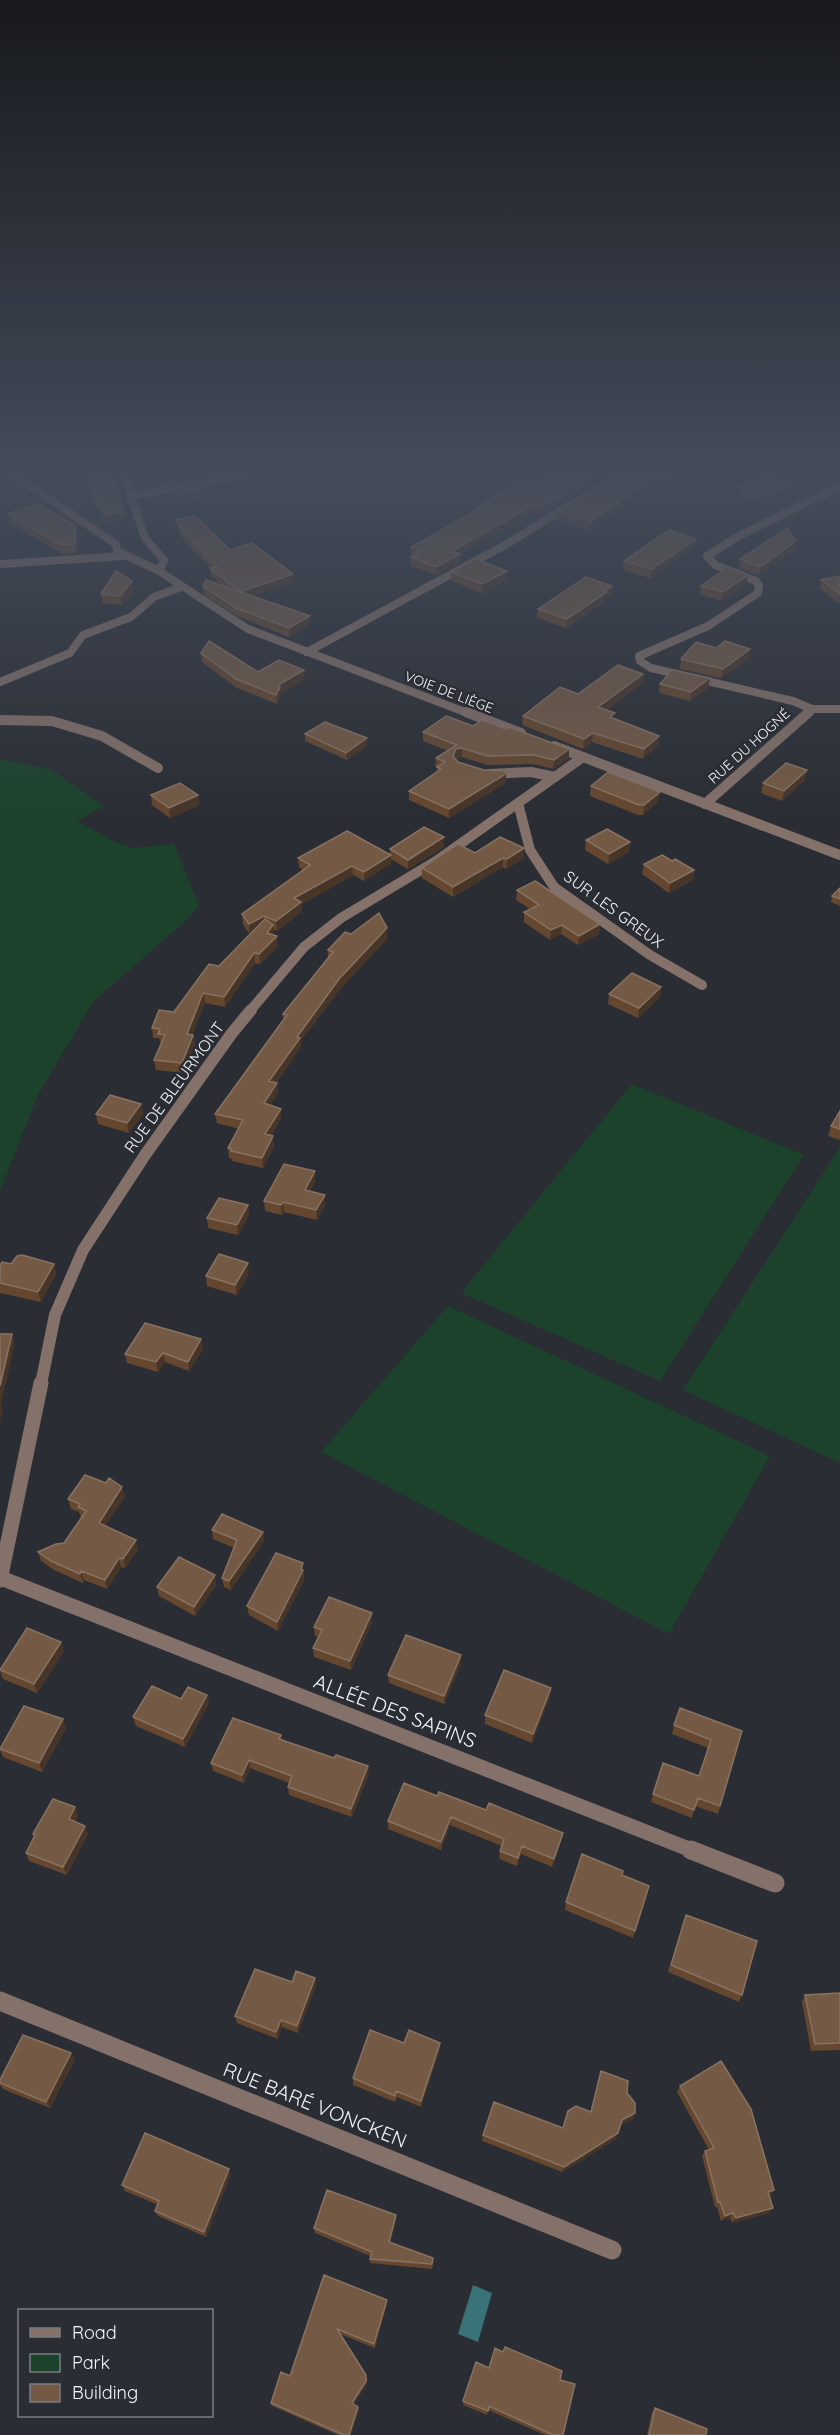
<svg xmlns="http://www.w3.org/2000/svg" width="840" height="2435" font-family="Quicksand,sans-serif">
  <style>
    .green { fill: #1c422c }
    .water { fill: #397377 }
    .lines { fill: none; stroke-linecap: round; stroke-linejoin: round }
    .service { stroke: #847169; stroke-width: 10 }
    .minor-far4 { stroke: #847169; stroke-width: 8 }
    .minor-far3 { stroke: #847169; stroke-width: 10 }
    .minor-far2 { stroke: #847169; stroke-width: 12 }
    .minor-far1 { stroke: #847169; stroke-width: 15 }
    .minor { stroke: #847169; stroke-width: 19 }
    .tertiary-far1 { stroke: #847169; stroke-width: 8 }
    .tertiary { stroke: #847169; stroke-width: 10 }
    .wall { fill: #65472f }
    .shaded-wall { fill: #473528 }
    .building { fill: #745a45; stroke: #887261; stroke-width: 1.5 }
    .labels { text-anchor: middle; stroke-width: 5; stroke-linejoin: round; paint-order: stroke }
    .far-street-label { font-size: 14px; fill: #f2f5f8; stroke: #2a2d33 }
    .street-label { font-size: 16px; fill: #f2f5f8; stroke: #2a2d33 }
    .near-street-label { font-size: 20px; fill: #f2f5f8; stroke: #2a2d33 }
  </style>
  <rect width="100%" height="100%" fill="#2a2d33"/>
  <path class="green" d="M0,759L52,770L104,806L77,821L117,843L133,848L174,844L199,906L181,925L93,1002L38,1095L0,1191Z
    M632,1084L804,1155L660,1381L461,1293Z
    M840,1147V1463L683,1390Z
    M448,1306L770,1456L669,1634L321,1452Z"/>
  <path class="water" d="M473,2285L492,2293L478,2342L458,2334Z"/>
  <g class="lines">
    <path class="service" d="M489,774L531,772L555,777"/>
    <path class="minor-far4" d="M13,475L116,544L117,551L159,571
      M131,496L245,475
      M0,564L124,556
      M307,652L507,544L568,506
      M0,682L70,653L83,635L131,617L154,597L181,587
      M812,709L793,701L651,668L640,661L639,656L708,626L758,593L759,586L756,581L715,565L707,556L739,536L840,486
      M807,714L812,709H840"/>
    <path class="minor-far3" d="M0,720L52,721L102,736L158,768
      M518,803L530,850L554,887L650,955L702,985
      M705,804L809,712
      M250,1011L304,947L341,918L436,861L583,757"/>
    <path class="minor-far2" d="M41,1384L55,1315L83,1250L145,1155L232,1033L251,1010"/>
    <path class="minor-far1" d="M1,1578L694,1851
      M0,1580L41,1383"/>
    <path class="minor" d="M691,1850L775,1883
      M0,2001L612,2250"/>
    <path class="tertiary-far1" d="M124,475L145,538L164,560L159,571L248,629L470,714"/>
    <path class="tertiary" d="M466,712L521,733
      M554,746L840,855"/>
  </g>
  <path class="wall" d="M48,475H71L55,479Z
    M86,475H113L125,520L107,523L91,498Z
    M155,475H202L186,477V480L163,484Z
    M248,475H258L259,484L248,480Z
    M546,475L540,516L532,513L460,555V562L436,575L411,566V557L413,556L411,555V547L476,511V508L531,483Z
    M614,475L687,484L648,489L590,530L556,520V512Z
    M793,484L791,493L768,504L763,505L738,495L739,486Z
    M171,486L202,499L179,503L172,495Z
    M8,514L77,535V553L63,554L10,523Z
    M176,520L230,550L294,582L252,596L310,616V625L289,637L237,616L204,595L203,586H223L211,576L210,568H211L185,542L177,528Z
    M796,541L795,550L758,575L739,568L740,559Z
    M695,547L651,578L623,570L624,561Z
    M507,571V580L482,593L451,581V572Z
    M748,575L746,584L721,601L700,594L701,586Z
    M840,576V604L820,589L821,580Z
    M132,581L134,590L122,605L102,603L101,594Z
    M611,595L606,598V601L566,628L537,618L538,609Z
    M201,653L258,672L305,679L281,694V696L277,704L237,688L202,662Z
    M681,659H749L721,678L680,669Z
    M643,674L642,683L606,710L614,718L658,745L643,759L592,742L583,749L522,725L523,716L578,694Z
    M710,678L708,688L690,701L659,693L660,684Z
    M473,726L569,758L553,769L534,764L487,765L462,757L456,758L458,762L484,770L506,771V780L504,784L449,818L409,800V791L437,772V767H435L436,758L448,751L423,741V732Z
    M305,734L367,738V746L347,760L305,741Z
    M805,780L782,801L761,793L763,783Z
    M591,786L658,802L643,815H638L590,796Z
    M151,795H198L199,805L170,818L152,805Z
    M444,837V847L408,869L391,859V864L364,881L353,875L302,904V911L277,931L273,929L274,935L278,946L260,964L255,963L225,1007L205,1003L192,1035H193L195,1045L184,1073L156,1070L154,1060L161,1044L159,1038H153L152,1028L174,1012L252,932L249,934L243,924L242,914L303,870L299,867L298,858L390,854V849Z
    M586,840L630,842L629,852L608,864L585,850Z
    M475,853L524,858L506,869L503,867L453,897L422,878V868Z
    M672,861L694,870L693,880L669,893L642,874L644,864Z
    M840,888V906L831,902L832,896Z
    M517,890L600,924L599,934L578,945L561,934L550,940L524,922V912L530,909L516,900Z
    M351,934L388,938L340,989L300,1042L301,1047L276,1083H277L278,1093L270,1105L281,1118L271,1136L274,1146L263,1168L232,1161V1159L229,1158L228,1148L239,1129L217,1123L215,1114L283,1020V1014L328,958V950Z
    M661,987L660,997L638,1018L608,1004L609,994Z
    M141,1104L143,1114L129,1133L98,1124L96,1114Z
    M840,1111V1140L828,1136L831,1126Z
    M315,1171V1182L310,1191L325,1205L317,1220L284,1212L282,1215L265,1211L264,1201Z
    M248,1205L249,1215L238,1235L208,1228L207,1218Z
    M11,1264H54L56,1274L41,1302L0,1293V1265Z
    M249,1273L237,1295L207,1286L206,1276Z
    M201,1339L203,1349L189,1371L165,1362L158,1372L127,1363L125,1354Z
    M125,1496L105,1526L138,1550L125,1568L121,1567L107,1589L84,1580L83,1583L54,1570L41,1561L38,1552L64,1543L82,1517H81L79,1512L71,1509L68,1499Z
    M212,1530L263,1532L264,1541L231,1590L224,1587L222,1578L234,1548L213,1539Z
    M304,1572V1580L278,1631L249,1615L247,1606Z
    M215,1575L216,1585L195,1616L159,1596L157,1587Z
    M372,1613V1622L351,1670L314,1657L313,1648L318,1637L315,1636L314,1627Z
    M64,1651L37,1693L3,1679L0,1671V1670Z
    M461,1664L444,1704L389,1683L388,1675Z
    M550,1697L532,1743L485,1724V1715Z
    M209,1703L185,1747L136,1726L133,1717Z
    M674,1725L742,1731L718,1814L695,1806L692,1818L651,1802L653,1794L699,1776L708,1748L672,1734Z
    M66,1728L42,1772L3,1757L0,1750V1748Z
    M281,1735L282,1740L369,1774L352,1817L289,1795L288,1787L289,1783L250,1768L244,1783L213,1771L211,1763Z
    M437,1796L486,1810L563,1833L561,1841L552,1867L521,1854L517,1866L499,1859L500,1851L502,1846L450,1825L441,1850L388,1829V1821Z
    M75,1807L78,1815L75,1822L85,1826L88,1834L67,1875L29,1861L26,1853L34,1837L33,1834Z
    M622,1875L649,1886L633,1938L565,1910L566,1902Z
    M686,1915L742,1995L739,2002L668,1972Z
    M292,1982L316,1985L298,2033L282,2027L278,2039L237,2023L235,2016Z
    M840,1993V2050L811,2051L802,2002L805,1995Z
    M404,2043H440V2049L421,2107L397,2097L395,2102L353,2085V2078Z
    M75,2059L50,2108L3,2089L0,2085V2080Z
    M680,2086L771,2196H769V2213L732,2223L730,2218L721,2221L717,2207H715L702,2156L705,2151L709,2150L677,2092Z
    M627,2093L635,2113L633,2119L620,2125L616,2139L562,2172L482,2141L483,2135L563,2128L591,2112Z
    M231,2174L206,2237L158,2216L155,2211L158,2205L125,2191L122,2185Z
    M396,2215V2220L390,2243L433,2263L432,2269L370,2263V2256L315,2233L314,2228Z
    M324,2275L387,2304L375,2348L340,2334L367,2379V2384L354,2404L358,2407L359,2410L351,2435H338L272,2406L271,2403L290,2376Z
    M489,2368L560,2380L563,2435H545L488,2410L487,2415L463,2405V2401Z
    M655,2408L706,2435H647L652,2412Z"/>
  <path class="shaded-wall" d="M54,475H71L55,479Z
    M168,475H202L186,477V480L163,484L162,476Z
    M592,475H604L540,516L541,507Z
    M688,475L687,484L648,489L590,530L591,521L649,480Z
    M793,484L791,493L768,504L763,505L765,496Z
    M202,490V499L179,503L178,495Z
    M533,505L532,513L460,555V562L436,575V567L452,551Z
    M123,512L125,520L107,523L106,515Z
    M76,526L77,535V553L75,544Z
    M696,539L695,547L651,578L652,569Z
    M796,541L795,550L758,575L760,567Z
    M507,571V580L482,593V584Z
    M293,574L294,582L241,600L240,592Z
    M748,575L746,584L721,601L723,592Z
    M132,581L134,590L122,605L120,596Z
    M612,586L611,595L606,598V601L566,628L567,619Z
    M310,616V625L289,637V628Z
    M750,649L749,659L721,678L723,669Z
    M304,670L305,679L281,694V696L277,704L276,695L278,685Z
    M643,674L642,683L597,716L598,707Z
    M710,678L708,688L690,701L691,692Z
    M593,733L592,742L583,749L584,739Z
    M659,736L658,745L643,759L644,749Z
    M367,738V746L347,760L346,753Z
    M462,748V757L456,758L453,764V756L456,749Z
    M569,749V758L553,769L554,760Z
    M807,770L805,780L782,801L784,791Z
    M506,771V780L504,784L449,818V809Z
    M660,792L658,802L643,815L644,805Z
    M198,795L199,805L170,818L169,808Z
    M444,837V847L408,869V860Z
    M630,842L629,852L608,864L609,854Z
    M524,848V858L506,869L507,859Z
    M391,855V864L364,881V872Z
    M503,858V867L453,897V887Z
    M352,866L353,875L302,904V911L277,931L276,921L294,898Z
    M694,870L693,880L669,893L670,883Z
    M264,916L265,925L249,934V924Z
    M600,924L599,934L578,945L579,936Z
    M273,925L274,935L267,933Z
    M562,925L561,934L550,940L551,930Z
    M387,928L388,938L340,989L300,1042L301,1047L270,1091L269,1081L297,1037L339,979Z
    M277,936L278,946L260,964L259,954Z
    M254,953L255,963L225,1007L224,997Z
    M661,987L660,997L638,1018L639,1008Z
    M203,993L205,1003L189,1044L187,1034Z
    M193,1035L195,1045L184,1073L182,1063Z
    M277,1083L278,1093L265,1113L264,1103Z
    M141,1104L143,1114L129,1133L127,1123Z
    M281,1109V1118L266,1144L265,1134Z
    M273,1136L274,1146L263,1168L262,1158Z
    M315,1171V1182L306,1200L305,1190Z
    M325,1195V1205L317,1220L316,1210Z
    M283,1202L284,1212L282,1215L281,1205Z
    M248,1205L249,1215L238,1235L237,1225Z
    M248,1263L249,1273L237,1295L235,1285Z
    M54,1264L56,1274L41,1302L38,1292Z
    M12,1334L15,1344L1,1404L3,1409L0,1422V1386Z
    M201,1339L203,1349L189,1371L188,1362Z
    M163,1353L165,1362L158,1372L156,1362Z
    M122,1487L125,1496L101,1532L99,1523Z
    M263,1532L264,1541L231,1590L229,1581Z
    M136,1540L138,1550L125,1568L123,1559Z
    M119,1558L121,1567L107,1589L105,1580Z
    M303,1563L304,1580L278,1631L277,1622Z
    M81,1571L84,1580L83,1583L80,1574Z
    M215,1575L216,1585L195,1616L194,1607Z
    M372,1613V1622L351,1670L350,1661Z
    M61,1642L64,1651L37,1693L34,1684Z
    M461,1655V1664L444,1704V1696Z
    M551,1688L550,1697L532,1743L533,1734Z
    M207,1695L209,1703L185,1747L183,1739Z
    M63,1719L66,1728L42,1772L39,1763Z
    M249,1760L250,1768L244,1783L242,1775Z
    M368,1766L369,1774L352,1817L351,1809Z
    M75,1807L78,1815L72,1827L69,1819Z
    M451,1817L450,1825L441,1850V1842Z
    M85,1826L88,1834L67,1875L63,1867Z
    M563,1833L561,1841L552,1867L554,1859Z
    M522,1846L521,1854L517,1866L518,1858Z
    M315,1978L316,1985L298,2033L297,2026Z
    M281,2020L282,2027L278,2039L276,2032Z
    M440,2043V2049L421,2107V2101Z
    M71,2053L75,2059L50,2108L46,2102Z
    M635,2113L633,2119L620,2126L622,2120Z
    M618,2133L616,2139L562,2172L564,2167Z
    M229,2169L231,2174L206,2237L204,2232Z
    M774,2190L771,2196L764,2197L768,2192Z
    M773,2208L769,2213L732,2223L736,2218Z
    M733,2213L730,2218L721,2221L725,2216Z
    M396,2215V2220L389,2247V2242Z
    M387,2300V2304L375,2348L374,2344Z
    M366,2375L367,2384L352,2407V2403Z
    M358,2407L359,2410L351,2435H349Z"/>
  <path class="building" d="M87,475H113L114,477L123,512L106,515L90,490Z
    M546,475H592L541,507L533,505L452,551L460,554L436,567L411,557L422,551L411,547L479,509L476,508L521,480L531,483Z
    M614,475H688L649,480L591,521L556,512Z
    M766,475H768L793,484L769,495L765,496L739,486Z
    M194,482L202,490L178,495L171,486Z
    M38,504L76,526L75,544L61,545L8,514Z
    M195,516L230,550L252,543L293,574L240,592L210,568L217,567L185,534L176,520Z
    M787,528L796,541L760,567L740,559Z
    M669,530L696,539L652,569L624,561Z
    M475,559L507,571L482,584L451,572Z
    M728,567L748,575L723,592L701,586Z
    M116,571L132,581L120,596L101,594Z
    M840,576V594L821,580Z
    M586,577L612,586L604,591L607,592L567,619L538,609Z
    M206,580L310,616L289,628L236,608L203,586Z
    M209,641L258,672L279,660L304,670L278,685L280,687L276,695L236,679L201,653Z
    M725,641L750,649L723,669L681,659L696,642L716,648Z
    M618,665L643,674L598,707L615,713L610,717L659,736L644,749L593,733L584,739L523,716L560,687L578,694Z
    M672,670L710,678L691,692L660,684Z
    M446,716L473,726L482,720L506,729L509,727L569,749L554,760L534,755L487,756L462,748L456,749L453,756L458,762L484,770L506,771L504,775L449,809L409,791L441,769L437,767L445,762L436,758L457,745L423,732Z
    M325,722L367,738L346,753L305,734Z
    M786,763L807,770L784,791L763,783Z
    M608,772L660,792L644,805H639L591,786Z
    M180,783L198,795L169,808L151,795Z
    M424,827L444,837L408,860L390,849Z
    M607,829L630,842L609,854L586,840Z
    M347,831L391,855L364,872L352,866L294,898L301,902L276,921L264,916L249,924L242,914L310,865L298,858Z
    M500,837L524,848L507,859L503,858L453,887L422,868L458,844L475,853Z
    M662,855L672,861L675,859L694,870L670,883L644,864Z
    M535,881L600,924L579,936L562,925L551,930L524,912L539,905L517,890Z
    M840,888V899L832,896Z
    M379,913L387,928L339,979L297,1037L300,1038L269,1081L277,1083L264,1103L281,1109L265,1134L273,1136L262,1158L231,1151L232,1149L228,1148L243,1120L215,1114L287,1015L283,1014L333,952L328,950L345,932L351,934Z
    M265,919L273,925L267,933L277,936L259,954L254,953L224,997L203,993L187,1034L193,1035L182,1063L154,1060L165,1035L158,1034L160,1029L152,1028L159,1010L174,1012L209,964L219,966Z
    M632,973L661,987L639,1008L609,994Z
    M110,1095L141,1104L127,1123L96,1114Z
    M840,1111V1129L831,1126Z
    M284,1164L315,1171L305,1190L325,1195L316,1210L283,1202L281,1205L264,1201Z
    M219,1198L248,1205L237,1225L207,1218Z
    M219,1254L248,1263L235,1285L206,1276Z
    M22,1255L54,1264L38,1292L0,1283V1265L2,1262L11,1264L17,1256Z
    M145,1323L201,1339L188,1362L163,1353L156,1362L125,1354Z
    M0,1334H12L0,1386Z
    M85,1475L106,1483L109,1478L122,1487L99,1523L136,1540L123,1559L119,1558L105,1580L81,1571L80,1574L51,1561L38,1552L56,1544L64,1543L86,1511L78,1507L80,1504L68,1499Z
    M222,1514L263,1532L229,1581L222,1578L237,1540L212,1530Z
    M276,1553L303,1563L301,1569L303,1570L277,1622L247,1606Z
    M179,1557L215,1575L194,1607L157,1587Z
    M329,1597L372,1613L350,1661L313,1648L322,1630L314,1627Z
    M27,1628L61,1642L34,1684L0,1670Z
    M406,1635L461,1655L444,1696L388,1675Z
    M504,1670L551,1688L533,1734L485,1715Z
    M152,1686L181,1699L188,1687L207,1695L183,1739L133,1717Z
    M24,1706L63,1719L39,1763L0,1749Z
    M680,1708L742,1731L720,1806L698,1798L694,1810L653,1794L663,1763L699,1776L711,1740L674,1725Z
    M233,1718L281,1735L279,1739L334,1758L336,1755L368,1766L351,1809L288,1787L292,1776L249,1760L242,1775L211,1763Z
    M404,1783L437,1796L439,1792L486,1810L489,1803L563,1833L554,1859L522,1846L518,1858L500,1851L504,1839L451,1817L441,1842L388,1821Z
    M53,1799L75,1807L69,1819L85,1826L63,1867L26,1853L35,1835L33,1834Z
    M582,1854L623,1871L622,1875L649,1886L635,1931L566,1902Z
    M686,1915L757,1941L742,1995L671,1965Z
    M255,1969L292,1982L296,1971L315,1978L297,2026L281,2020L276,2032L235,2016Z
    M840,1993V2043L815,2044L805,1995Z
    M370,2030L404,2043L409,2030L440,2043L421,2101L396,2091L395,2096L353,2078Z
    M23,2035L71,2053L46,2102L0,2083V2080Z
    M721,2061L751,2109L774,2190L768,2192L773,2208L736,2218L733,2213L725,2216L720,2202H718L705,2151L714,2148L680,2086Z
    M601,2071L628,2081L627,2093L635,2103V2113L622,2120L618,2133L564,2167L483,2135L494,2102L563,2128L568,2111L576,2106L591,2112Z
    M145,2133L229,2169L204,2232L155,2211L159,2201L122,2185Z
    M327,2190L396,2215L389,2242L433,2258L432,2264L370,2259L372,2252L314,2228Z
    M324,2275L387,2300L374,2344L337,2329L366,2375V2381L352,2403L358,2407L349,2435H344L271,2403L281,2372L290,2376Z
    M505,2347L562,2371L560,2380L575,2384L563,2435H553L489,2406L488,2411L463,2401L476,2362L489,2368L495,2348L503,2352Z
    M655,2408L707,2429L706,2435H649Z"/>
  <linearGradient id="sky" x2="0" y2="1"><stop stop-color="#17191c"/><stop offset="0.58" stop-color="#444c5b"/><stop offset="1" stop-color="#444c5b" stop-opacity="0"/></linearGradient>
  <rect width="840" height="816" fill="url(#sky)"/>
  <g class="labels">
    <g class="far-street-label">
      <text transform="translate(449 692) rotate(21)" y="5">VOIE DE LIÈGE</text>
      <text transform="translate(749 746) rotate(-42)" y="5">RUE DU HOGNÉ</text>
    </g>
    <g class="street-label">
      <text transform="translate(614 909) rotate(36)" y="6">SUR LES GREUX</text>
      <text transform="translate(174 1087) rotate(-54)" y="6">RUE DE BLEURMONT</text>
    </g>
    <g class="near-street-label">
      <text transform="translate(395 1711) rotate(21)" y="7">ALLÉE DES SAPINS</text>
      <text transform="translate(315 2105) rotate(22)" y="7">RUE BARÉ VONCKEN</text>
    </g>
  </g>
  <rect x="18" y="2309" width="195" height="108" fill="#2a2d33" stroke="#7a7d82" stroke-width="1.5"/>
  <rect x="30" y="2328" width="30" height="9" fill="#847169" stroke="#7a7d82" stroke-width="1.5"/>
  <text x="72" y="2339" font-size="18" fill="#f2f5f8">Road</text>
  <rect x="30" y="2354" width="30" height="18" fill="#1c422c" stroke="#7a7d82" stroke-width="1.5"/>
  <text x="72" y="2369" font-size="18" fill="#f2f5f8">Park</text>
  <rect x="30" y="2384" width="30" height="18" fill="#745a45" stroke="#7a7d82" stroke-width="1.5"/>
  <text x="72" y="2399" font-size="18" fill="#f2f5f8">Building</text>
</svg>
